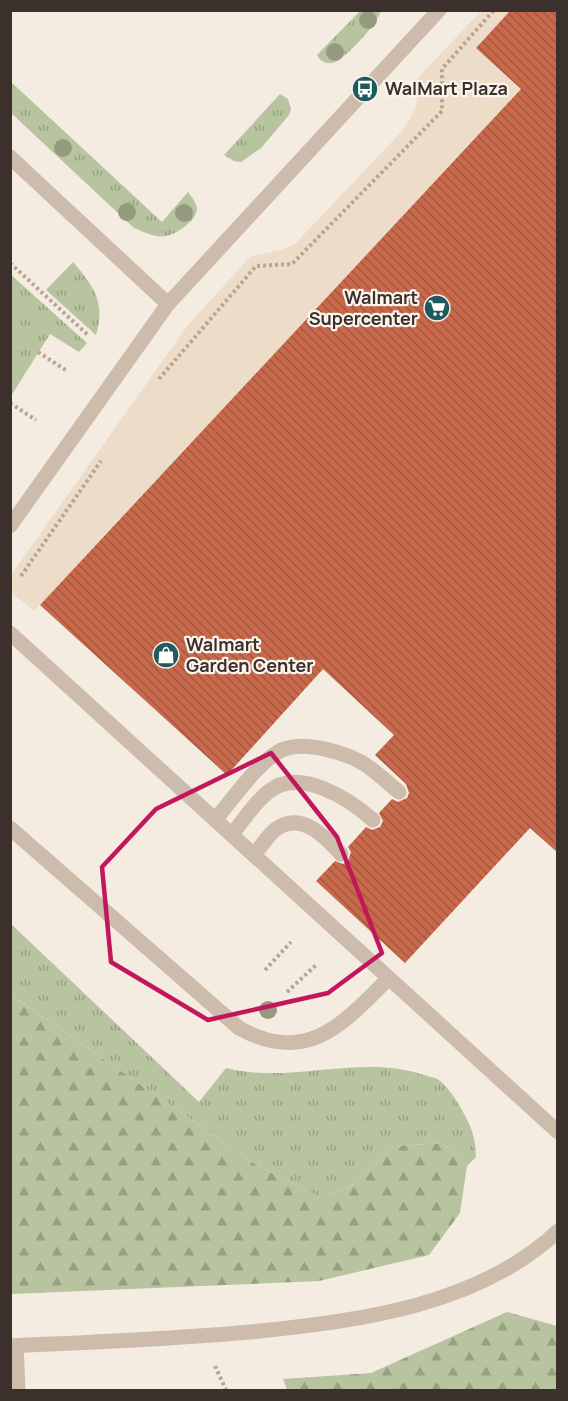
<svg xmlns="http://www.w3.org/2000/svg" width="568" height="1401" font-family="Manrope,sans-serif">
  <style>
    .grass { fill: url(#grass-tufts) }
    .forest { fill: url(#forest-firs) }
    .plaza { fill: #ecdcc8 }
    .building { fill: url(#building-back-hatch) }
    .lines { fill: none; stroke-linecap: round; stroke-linejoin: round }
    .path { stroke: #b9a596; stroke-width: 4; stroke-dasharray: 3 3; stroke-linecap: butt }
    .service { stroke: #cdbbac; stroke-width: 15 }
    .tree { fill: #969b7f }
    .marked { fill: none; stroke: #c2185b; stroke-width: 4.5; stroke-linejoin: round }
    .labels { text-anchor: middle; stroke-width: 4.5; stroke-linejoin: round; paint-order: stroke }
    .poi-label { font-size: 18px; font-weight: bold; fill: #3b302b; stroke: #fbf5ee; text-anchor: start }
  </style>
  <defs>
    <pattern id="grass-tufts" width="24" height="20" patternUnits="userSpaceOnUse" patternTransform="scale(1.5)"><rect width="24" height="20" fill="#b8c4a0"/><path d="M3 7l-1-3M5 7V3M7 7l1-3M15 17l-1-3M17 17v-4M19 17l1-3" fill="none" stroke="#97a083"/></pattern>
    <pattern id="forest-firs" width="22" height="20" patternUnits="userSpaceOnUse" patternTransform="scale(1.5)"><rect width="22" height="20" fill="#b8c4a0"/><path d="M5 1l3.5 6h-7zM16 11l3.5 6h-7z" fill="#97a083"/></pattern>
    <pattern id="building-back-hatch" width="6" height="6" patternUnits="userSpaceOnUse" patternTransform="scale(1.5)"><rect width="6" height="6" fill="#c8694b"/><path d="M-1 5l2 2M0 0l6 6M5-1l2 2" fill="none" stroke="#a4573f"/></pattern>
  </defs>
  <rect width="100%" height="100%" fill="#f4ebe1"/>
  <path class="grass" d="M361,10L381,11C378,23 344,61 332,63C325,64 320,61 317,55Z
    M10,81L162,222L188,192C191,196 197,203 197,209C196,221 177,234 166,236C155,238 144,232 134,228L11,113Z
    M280,94L288,99L291,109L289,115L261,148L241,162L234,161L224,155Z
    M73,262C93,285 106,302 96,335L46,290Z
    M10,274L87,343L79,352L50,334L11,396Z
    M10,923L199,1102L226,1068C291,1085 363,1052 427,1076C431,1077 437,1078 440,1081C448,1087 457,1101 462,1110C472,1129 475,1135 476,1157L467,1166L443,1143L394,1146L351,1186L319,1197L258,1166L11,995Z"/>
  <path class="forest" d="M11,995L258,1166L319,1197L351,1186L394,1146L443,1143L467,1166L460,1213L429,1255L319,1281L11,1294Z
    M507,1312L557,1326V1390H287L283,1379L371,1373Z"/>
  <path class="plaza" d="M481,11H511L476,48L521,89L34,611L11,592V575L188,325L251,256L282,250L295,244L403,130L415,110L417,100L414,82Z"/>
  <path class="building" d="M511,10H558V853L530,828L405,963L316,881L335,861L343,864L348,861L351,852L348,847L366,827L372,830L380,827L383,821L379,813L392,799L398,802L407,798L409,793L406,784L375,755L394,735L323,669L227,775L40,605L521,89L476,48Z"/>
  <g class="lines">
    <path class="path" d="M10,263L89,336
      M38,352L67,371
      M159,379L256,266L292,264L442,111V69L494,10
      M10,403L36,420
      M21,576L101,461
      M265,970L291,942
      M287,992L316,965
      M215,1366L226,1390"/>
    <path class="service" d="M10,157L168,304
      M10,526L168,304L439,10
      M10,633L558,1132
      M215,820C232,800 256,765 278,752C301,738 350,753 370,768C380,775 389,784 399,792
      M10,828L239,1028C307,1066 343,1024 389,978
      M232,834C243,821 254,803 268,792C299,766 349,799 373,820
      M254,855C261,847 267,836 276,829C302,811 325,837 341,854
      M10,1346C94,1342 177,1339 261,1331C363,1320 479,1305 558,1231
      M16,1346L18,1390"/>
  </g>
  <g class="tree">
    <circle cx="368" cy="20" r="9"/>
    <circle cx="335" cy="52" r="9"/>
    <circle cx="63" cy="148" r="9"/>
    <circle cx="127" cy="212" r="9"/>
    <circle cx="184" cy="213" r="9"/>
    <circle cx="268" cy="1010" r="9"/>
  </g>
  <path class="marked" d="M271,753L337,837L382,953L328,993L208,1020L111,962L102,867L156,809Z"/>
  <defs>
    <symbol id="bus-disc" viewBox="-11 -11 22 22"><circle r="9.5" fill="#1f5a5e" stroke="#fbf5ee"/><path d="M-5-6H5V4H4V6H2V4H-2V6H-4V4H-5ZM-3.5-4V0h7V-4ZM-3.5 1.2v1.5H-2V1.2ZM2 1.2v1.5H3.5V1.2Z" fill="#fff"/></symbol>
    <symbol id="supermarket-disc" viewBox="-11 -11 22 22"><circle r="9.5" fill="#1f5a5e" stroke="#fbf5ee"/><path d="M-6-5.5h2.5l.6 2H6L4.5 2H-2.5L-4.4-4H-6ZM-1.5 3.2a1.3 1.3 0 1 0 .1 0ZM3 3.2a1.3 1.3 0 1 0 .1 0Z" fill="#fff"/></symbol>
    <symbol id="shop-disc" viewBox="-11 -11 22 22"><circle r="9.5" fill="#1f5a5e" stroke="#fbf5ee"/><path d="M-5-2.5h2.3a2.7 3.5 0 0 1 5.4 0H5L5.5 6h-11ZM-1.5-2.5h3a1.5 2.3 0 0 0-3 0Z" fill="#fff"/></symbol>
  </defs>
  <g fill-rule="evenodd">
    <use href="#bus-disc" x="350" y="74" width="30" height="30"/>
    <use href="#supermarket-disc" x="422" y="293" width="30" height="30"/>
    <use href="#shop-disc" x="151" y="640" width="30" height="30"/>
  </g>
  <g class="labels">
    <g class="poi-label">
      <text x="385" y="95">WalMart Plaza</text>
      <text x="418" y="304" text-anchor="end">Walmart<tspan x="418" dy="21">Supercenter</tspan></text>
      <text x="186" y="651">Walmart<tspan x="186" dy="21">Garden Center</tspan></text>
    </g>
  </g>
  <rect width="568" height="1401" fill="none" stroke="#3b302b" stroke-width="24"/>
</svg>
